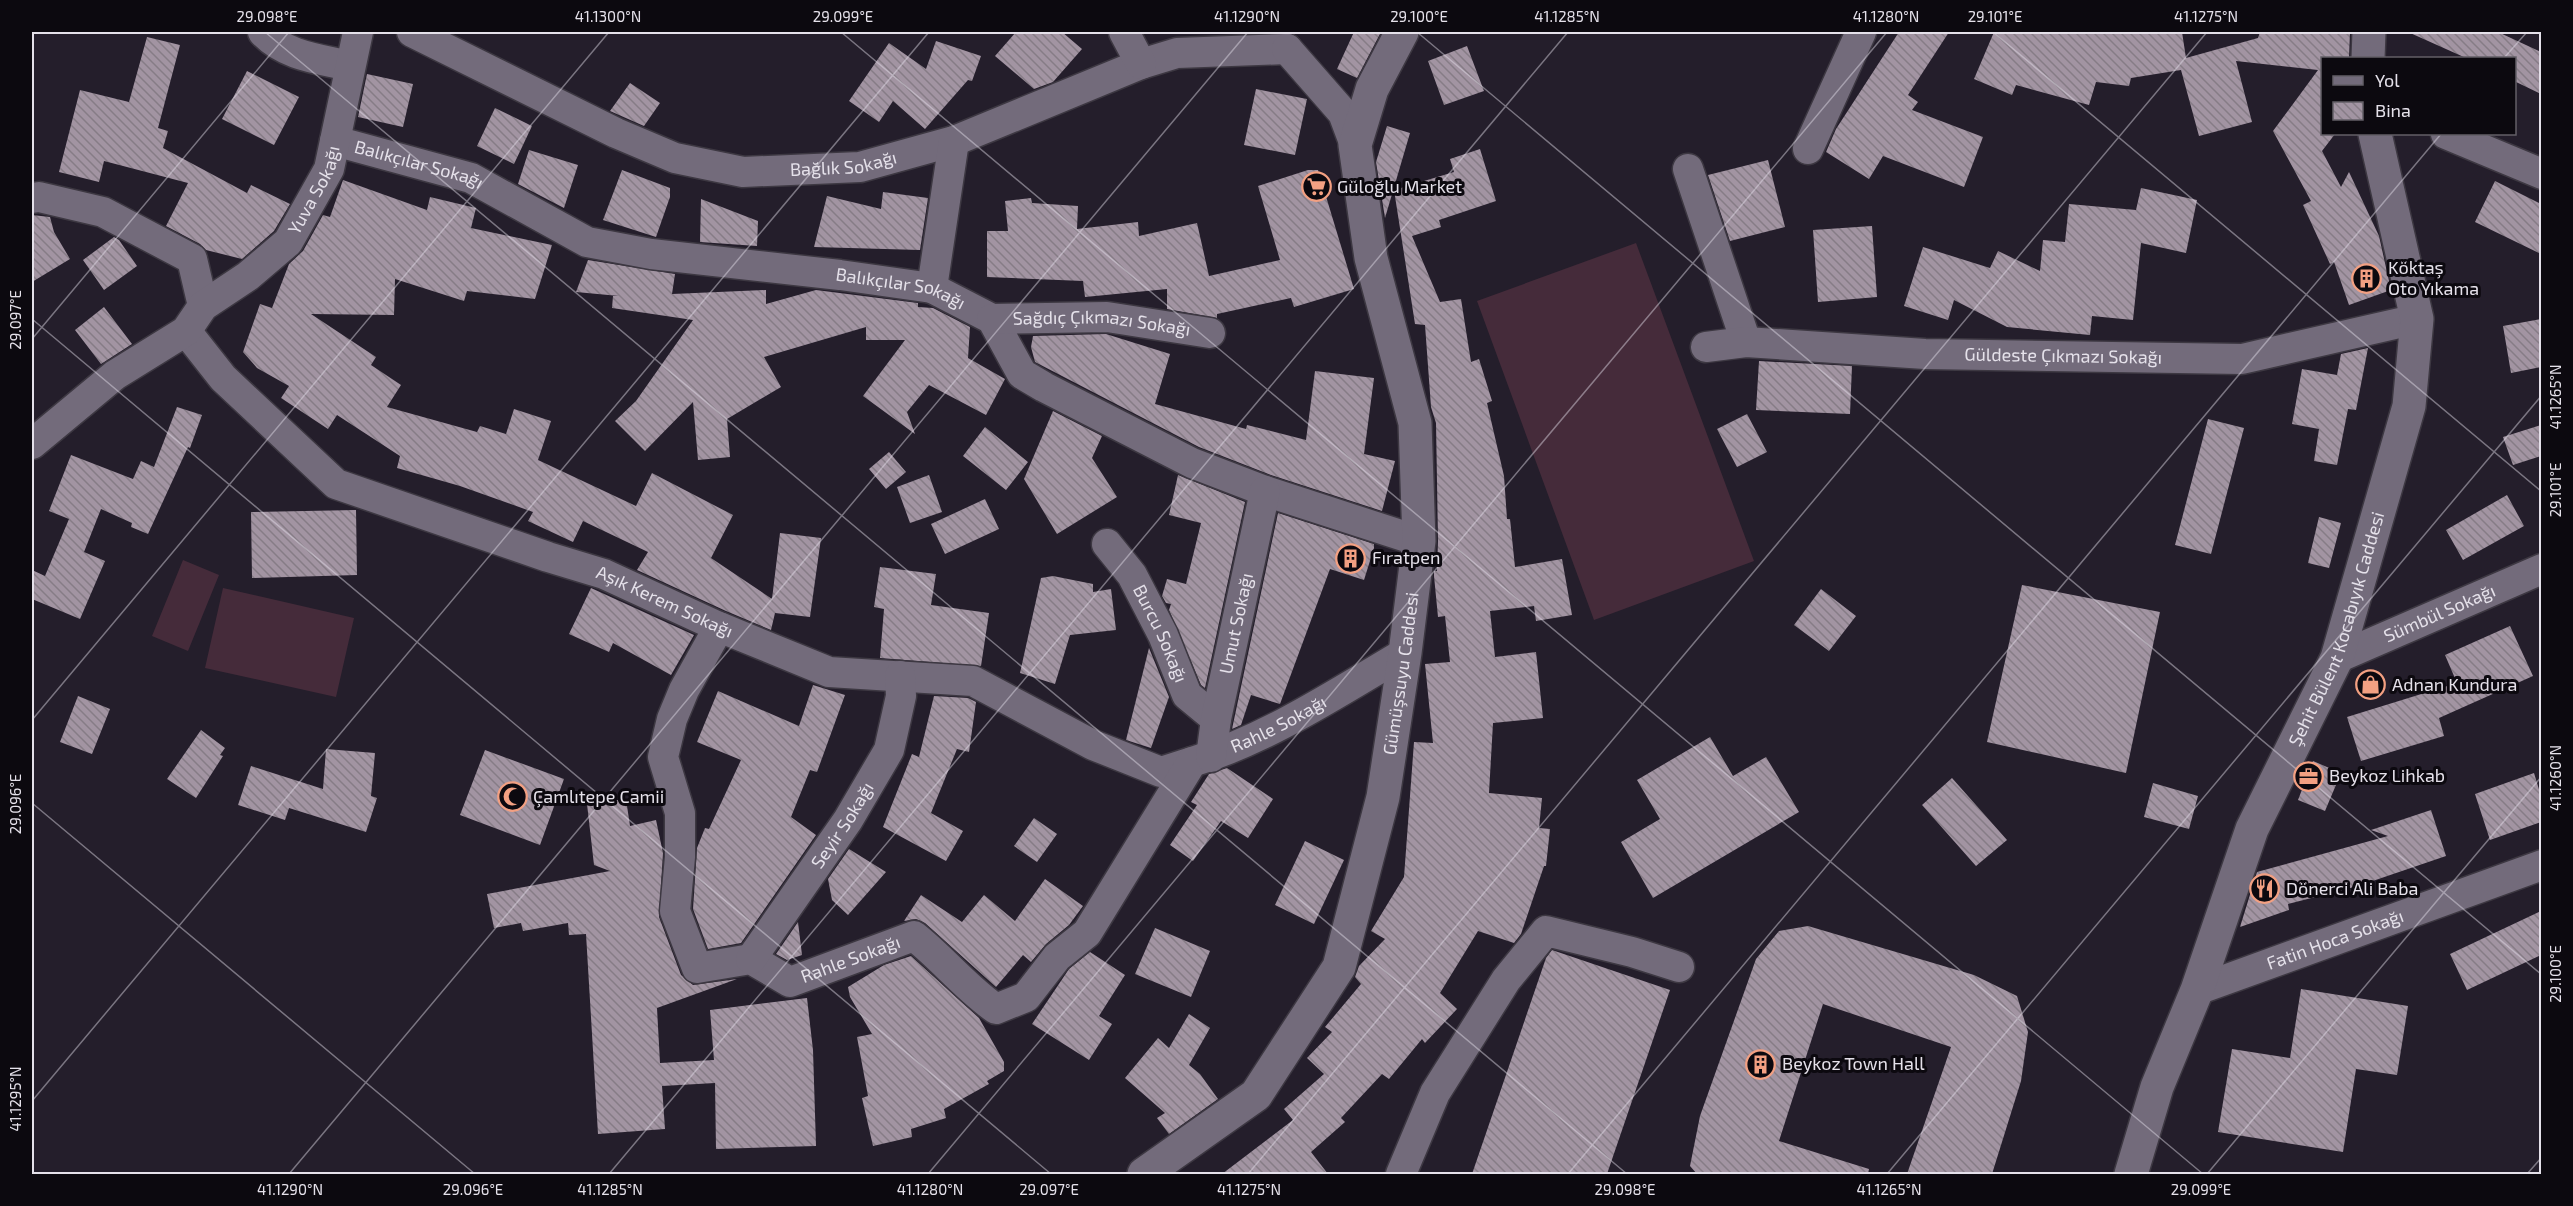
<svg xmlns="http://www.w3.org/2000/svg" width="2573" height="1206" font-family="'Exo 2',sans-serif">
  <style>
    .garden { fill: #452b3a }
    .building { fill: url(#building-back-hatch) }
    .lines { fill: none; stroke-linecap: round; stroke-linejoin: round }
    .street-casing { stroke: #3d3842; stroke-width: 33 }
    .secondary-casing { stroke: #3d3842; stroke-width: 36 }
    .street { stroke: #736b7b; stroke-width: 30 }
    .secondary { stroke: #736b7b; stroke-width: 33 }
    .ticks { fill: none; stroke: #e5e1ea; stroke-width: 1.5; stroke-opacity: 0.45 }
    .labels { text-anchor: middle; stroke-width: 6; stroke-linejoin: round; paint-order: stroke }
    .street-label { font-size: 18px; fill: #e5e1ea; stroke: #0c090f }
    .poi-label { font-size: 18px; fill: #e5e1ea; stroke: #0c090f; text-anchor: start }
    .neatline { fill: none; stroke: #e5e1ea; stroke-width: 2 }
    .ticks-label { font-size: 15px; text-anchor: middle; fill: #e5e1ea }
  </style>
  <defs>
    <pattern id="building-back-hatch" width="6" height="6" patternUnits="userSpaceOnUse" patternTransform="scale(1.5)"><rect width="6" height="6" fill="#a294a2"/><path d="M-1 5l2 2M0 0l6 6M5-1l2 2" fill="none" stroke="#867c86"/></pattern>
  </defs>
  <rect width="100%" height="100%" fill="#241e2b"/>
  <path class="garden" d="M1636,243L1754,561L1594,620L1477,301Z
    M183,560L219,575L188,651L152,636Z
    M223,588L354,618L336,697L205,668Z"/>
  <path class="building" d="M1016,32H1062L1082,49L1053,82L1034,89L995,56Z
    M1354,32H1381L1357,78L1337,69Z
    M1899,32H1949L1908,95L1918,102L1912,110L1983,137L1964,187L1883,156L1869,179L1826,152L1836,129Z
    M1994,32H2182L2186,58L2258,38L2260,32H2350L2349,58H2322V134H2335L2322,151L2341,187L2349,172L2379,236L2391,290L2349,305L2334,262L2330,264L2303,205L2311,201L2273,131L2318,70L2236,61L2252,122L2199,136L2181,70L2131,78L2129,86L2096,82L2089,105L2016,85L2012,95L1974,79Z
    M2408,32H2498L2541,52V94L2514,81V58H2466Z
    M147,37L180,45L158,128L168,131L163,148L247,193L251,185L290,204L274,231L242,259L206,250L200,244L166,226L188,183L104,161L99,182L59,172L80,90L129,102Z
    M936,41L981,56L972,81L968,80L925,129L893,101L879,122L849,101L889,43L926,69Z
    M1467,46L1484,91L1444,105L1428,61Z
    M247,71L299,97L274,145L222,119Z
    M367,74L413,84L403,127L358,117Z
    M630,83L660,103L644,126L610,111Z
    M1256,89L1307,99L1295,155L1244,145Z
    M495,108L532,126L514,164L477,146Z
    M1387,126L1410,133L1385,218L1376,162Z
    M1480,149L1496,201L1439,220L1441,227L1412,236L1440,302L1461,299L1471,362L1479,359L1492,401L1487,403L1504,476L1507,519H1510L1515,567L1562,559L1572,615L1536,621L1534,606L1490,611L1495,657L1536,652L1543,718L1493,723L1489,793L1542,798L1539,828L1550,829L1546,866H1544L1521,934L1514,943L1478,931L1440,993L1457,1009L1425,1043L1422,1039L1389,1079L1382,1074L1341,1118L1345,1122L1311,1152L1328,1174H1222L1293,1120L1284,1109L1324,1074L1307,1058L1332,1032L1325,1027L1361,984L1355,977L1359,966L1385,939L1371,931L1404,877L1414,742L1433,743L1425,664L1450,662L1445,616L1438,617L1434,576V571H1437L1438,541L1436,423L1431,407L1425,325L1415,324L1394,190L1454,172L1450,159Z
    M529,150L578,165L564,208L518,184Z
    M1768,160L1785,227L1730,241L1708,175Z
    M622,170L670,188V197L656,237L603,220Z
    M1308,170H1318L1354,289L1294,307L1291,298L1217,314V318L1167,309V289L1085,297L1083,281L987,277V231H1008L1005,201L1031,198L1032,203L1078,206L1077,229L1138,222L1139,236L1197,223L1209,276L1280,260L1258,186Z
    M343,180L427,210L430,197L476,208L471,228L552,245L535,299L467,291L464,301L395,279L394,315L311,314L376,357L371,365L401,385L387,407L477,432L480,426L506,434L514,409L551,421L538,460L636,506L652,473L733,515L711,558L772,599L780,533L821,538L810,617L775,613L771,630L726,611L637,570L648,552L583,521L573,542L528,521L533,512L460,486L397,468L400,456L337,415L328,429L281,398L289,386L257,368L243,352L260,304L272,308L289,264L303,251L323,215L330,217Z
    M2495,181L2541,204V254L2475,222Z
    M2141,188L2197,200L2186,253L2141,243L2133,320L2092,316L2090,335L2007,327L1954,300L1948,320L1904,306L1923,247L1990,268L1998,251L2040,271L2043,240L2065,242L2069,204L2136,210Z
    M883,192L928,198L920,250L814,247L827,196L881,209Z
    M701,199L758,221L757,246L700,242Z
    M32,215L50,217L54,232L70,259L32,282Z
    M1872,226L1877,297L1818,302L1813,230Z
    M114,237L119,240L137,266L104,290L83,260Z
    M588,260L675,274L672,294L766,290V304L816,290L918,303V307L933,308L970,327L968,358L1005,379L986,415L929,385L907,412L915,434L863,396L905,340H866V327L764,357L781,387L727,419L730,457L698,460L693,402L645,451L615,421L636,401L693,320L612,308L613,296H619L576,292Z
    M104,307L132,344L101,364L75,330Z
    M2541,319V367L2511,373L2503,326Z
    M1106,334L1170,354L1155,404L1246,429L1247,425L1306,440L1315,371L1374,378L1364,454L1395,461L1382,511L1271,475L1199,447L1035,362L1031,347L1033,336Z
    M2368,348L2356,410L2348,409L2337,465L2314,461L2319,429L2292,424L2302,369L2337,375L2341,354Z
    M1759,361L1852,366L1850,414L1756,410Z
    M177,407L202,415L190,448L188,447L148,534L131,527L132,523L101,509L84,552L105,561L80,619L32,599V570L45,576L69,519L49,511L71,455L133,479L141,461L154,467Z
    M1053,411L1102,436L1092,458L1117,497L1057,534L1024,479Z
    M1747,414L1767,452L1737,467L1717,429Z
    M2208,419L2244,428L2211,554L2175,545Z
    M2541,425V456L2513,465L2503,437Z
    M985,427L1028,462L1006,490L963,456Z
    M889,452L906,472L886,489L869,469Z
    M929,475L942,512L910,523L897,487Z
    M1178,475L1245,502L1205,688L1201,685L1169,610L1171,604L1166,603L1162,596L1167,579L1186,584L1201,523L1169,515Z
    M2507,495L2524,526L2463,560L2446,530Z
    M985,499L999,529L945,554L931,524Z
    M356,510L357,575L252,578L251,512Z
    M1278,513L1374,544V548L1364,580L1330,569L1280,704L1251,695L1241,725L1232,729Z
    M2319,517L2341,523L2329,568L2308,563Z
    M880,567L936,574L931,605L989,613L981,666L880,658L884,609L874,607Z
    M1053,576L1093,584V592L1111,589L1116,630L1070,635L1055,684L1020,673L1041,578Z
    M2022,585L2160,612L2126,773L1987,742Z
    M591,588L694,635L671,675L613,643L609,652L569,634Z
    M1821,589L1856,616L1829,651L1794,625Z
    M2510,626L2533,676L2439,718L2444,736L2361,761L2347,717L2457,683L2445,655Z
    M1149,648L1169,697L1151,748L1126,740Z
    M813,685L845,695L817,772L810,770L791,817L816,835L741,943L708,949L693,909L697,848L705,828L709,829L741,760L697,742L718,691L799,726Z
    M78,696L110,709L92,754L60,742Z
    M934,696L968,698L976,702L969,752L957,749L931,813L963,831L946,861L883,827L912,754L919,757Z
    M201,730L225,748L220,755L223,756L196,798L167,779Z
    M1710,737L1733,776L1766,757L1799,812L1653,898L1621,842L1660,819L1637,780Z
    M326,749L375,753L371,796L377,798L366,832L289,808L285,820L238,805L251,766L323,789Z
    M485,750L564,779L540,845L460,815Z
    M2313,761L2341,773L2325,811L2298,800Z
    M1227,768L1273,799L1248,838L1221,821L1193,861L1170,845L1197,805L1191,802L1209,774Z
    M2534,773L2541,796V822L2490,840L2475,794Z
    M1952,778L2007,840L1976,866L1922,805Z
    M2153,783L2198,796L2189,829L2144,817Z
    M626,799L630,826L656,820L663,853L659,917L681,975L693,985L737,979L657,1008L660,1063L714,1060L710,1010L807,998L813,1050L816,1146L716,1149L715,1083L662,1086L665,1129L598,1134L586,934L569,935L568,923L523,931L521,923L494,928L487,894L610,871L594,865L587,804Z
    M2431,810L2446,856L2358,886L2288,904L2289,910L2240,927L2257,872L2388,836L2371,830Z
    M1034,818L1057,834L1037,862L1014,846Z
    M1305,841L1344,860L1314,924L1275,905Z
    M849,849L886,872L848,915L832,900L828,879Z
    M1045,879L1083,906L1069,925L1046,944L1031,962L1023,955L996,987L925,923L916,919L904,921L921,895L962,922L984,895L1015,921Z
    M2541,911V955L2467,990L2450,954Z
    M798,922L802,955L787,960L776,954Z
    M1808,926L1974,975L2017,996L2028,1032L2021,1081L1992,1174H1907L1951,1047L1823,1004L1779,1141L1869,1169L1868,1174H1697L1690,1166L1700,1116L1756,959L1779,931Z
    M1155,928L1210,951L1191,997L1135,974Z
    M1552,950L1670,990L1607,1174H1472L1546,958Z
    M1090,952L1125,975L1099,1016L1112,1024L1089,1060L1032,1024L1069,969Z
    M911,956L979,1018L1004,1062V1071L987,1081L989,1084L944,1109L946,1118L911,1129L912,1137L873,1146L862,1098L868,1096L857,1037L872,1034L850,997L848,987L884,965Z
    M2301,989L2408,1006L2397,1075L2356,1069L2343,1152L2218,1132L2232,1049L2290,1058Z
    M1189,1014L1210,1028L1189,1065L1200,1074L1218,1099L1169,1134L1157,1118L1165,1113L1125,1078L1158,1038L1169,1048Z"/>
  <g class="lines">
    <defs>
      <g id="street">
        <path d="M263,32C285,56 319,59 350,66"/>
        <path id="s1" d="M412,32L616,133L675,158L743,172L860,167L954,141L1141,64L1177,53L1287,49"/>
        <path d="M1124,32L1141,64"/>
        <path d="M1287,49L1343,113L1355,145"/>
        <path d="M2446,134L2542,174"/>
        <path id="s2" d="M335,141L471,178L587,242L651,254L840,275L932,288L992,319L1022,374L1044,387L1192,463L1265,491L1419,541"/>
        <path d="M1808,149L1861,32"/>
        <path d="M1688,169L1746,342"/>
        <path d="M32,198L39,197L103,212L192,259L203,306"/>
        <path d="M932,288L954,141"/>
        <path id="s3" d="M992,319L1107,317L1210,333"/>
        <path id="s4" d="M186,331L223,378L336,484L548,557L604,574L719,627L829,672L973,681L1093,745L1161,772L1192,762"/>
        <path id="s5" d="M1706,347L1746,342L1925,354L2242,359L2417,319"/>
        <path id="s6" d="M32,444L115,375L186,331L203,306L248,276L288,242L329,169L358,32"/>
        <path id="s7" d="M1107,544L1132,575L1163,635L1187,695L1216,719"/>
        <path id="s8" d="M719,627L684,690L672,719L663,757L680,813V857L675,911L697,968L751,959L790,982L914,936C943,959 966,988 996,1009L1026,997L1057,957L1087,933L1192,762C1268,739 1337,693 1405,653"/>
        <path id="s9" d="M2337,658L2542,569"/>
        <path id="s10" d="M1211,757L1216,719L1265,491"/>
        <path id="s11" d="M751,959L848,820L889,750L901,696L900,676"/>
        <path id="s12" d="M2197,990L2542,865"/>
        <path d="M1401,1174L1435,1093L1506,980L1546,931L1632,952L1679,967"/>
      </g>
      <g id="secondary">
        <path d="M2368,58L2369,32"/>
        <path id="s13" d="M1144,1174L1256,1095L1339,967L1383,797L1405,653L1419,541L1415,423L1371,258L1355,145L1372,89L1402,32"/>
        <path id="s14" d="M2131,1174L2157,1087L2197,990L2252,829L2337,658L2409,406L2417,319L2375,134"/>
      </g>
    </defs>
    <use href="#street" class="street-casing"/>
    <use href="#secondary" class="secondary-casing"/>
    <use href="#street" class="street"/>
    <use href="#secondary" class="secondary"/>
  </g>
  <path class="ticks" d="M265,32L1627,1174M841,32L2203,1174M1417,32L2542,975M1993,32L2542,492M2504,58L2527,32M32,319L1051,1174M32,339L289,32M32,720L609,32M32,803L475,1174M32,1101L929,32M289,1174L1248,32M609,1174L1568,32M928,1174L1887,32M1248,1174L2207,32M1568,1174L2441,134M1887,1174L2542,395M2207,1174L2542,776M2527,1174L2542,1157"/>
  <defs>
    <symbol id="supermarket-ring" viewBox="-11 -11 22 22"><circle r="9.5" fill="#0c090f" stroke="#f3a082" stroke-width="1.5"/><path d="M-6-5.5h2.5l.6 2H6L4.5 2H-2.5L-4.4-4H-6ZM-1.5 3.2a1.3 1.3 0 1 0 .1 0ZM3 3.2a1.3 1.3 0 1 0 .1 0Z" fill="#f3a082"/></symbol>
    <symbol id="building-ring" viewBox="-11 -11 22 22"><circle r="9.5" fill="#0c090f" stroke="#f3a082" stroke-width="1.5"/><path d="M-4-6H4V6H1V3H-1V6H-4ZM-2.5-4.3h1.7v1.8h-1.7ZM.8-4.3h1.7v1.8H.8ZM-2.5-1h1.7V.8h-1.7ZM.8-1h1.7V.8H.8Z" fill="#f3a082"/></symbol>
    <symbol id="shop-ring" viewBox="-11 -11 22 22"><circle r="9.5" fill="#0c090f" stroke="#f3a082" stroke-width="1.5"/><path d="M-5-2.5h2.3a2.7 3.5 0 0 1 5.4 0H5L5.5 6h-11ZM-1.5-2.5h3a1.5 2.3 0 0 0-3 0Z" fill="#f3a082"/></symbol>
    <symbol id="office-ring" viewBox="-11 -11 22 22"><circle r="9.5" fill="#0c090f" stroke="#f3a082" stroke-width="1.5"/><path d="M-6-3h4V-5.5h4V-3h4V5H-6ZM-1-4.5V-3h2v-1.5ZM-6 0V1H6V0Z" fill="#f3a082"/></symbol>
    <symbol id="mosque-ring" viewBox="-11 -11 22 22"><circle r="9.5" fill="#0c090f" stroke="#f3a082" stroke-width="1.5"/><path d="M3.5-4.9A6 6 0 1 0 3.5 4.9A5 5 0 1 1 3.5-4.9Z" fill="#f3a082"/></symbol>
    <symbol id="restaurant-ring" viewBox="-11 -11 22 22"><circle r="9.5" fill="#0c090f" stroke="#f3a082" stroke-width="1.5"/><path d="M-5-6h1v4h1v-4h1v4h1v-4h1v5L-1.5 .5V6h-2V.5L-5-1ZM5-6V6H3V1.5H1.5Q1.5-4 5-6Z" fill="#f3a082"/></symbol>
  </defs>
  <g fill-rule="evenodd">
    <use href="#supermarket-ring" x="1300" y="170" width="33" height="33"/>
    <use href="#building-ring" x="2350" y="262" width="33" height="33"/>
    <use href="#building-ring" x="1334" y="542" width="33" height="33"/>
    <use href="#shop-ring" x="2354" y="668" width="33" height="33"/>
    <use href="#office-ring" x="2292" y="760" width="33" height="33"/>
    <use href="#mosque-ring" x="496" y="780" width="33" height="33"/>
    <use href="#restaurant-ring" x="2248" y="872" width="33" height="33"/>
    <use href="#building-ring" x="1744" y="1048" width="33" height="33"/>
  </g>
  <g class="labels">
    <g class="street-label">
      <text dy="6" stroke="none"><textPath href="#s1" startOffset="462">Bağlık Sokağı</textPath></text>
      <text dy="6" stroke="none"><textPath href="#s2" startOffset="87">Balıkçılar Sokağı</textPath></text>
      <text dy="6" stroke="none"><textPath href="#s6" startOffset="387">Yuva Sokağı</textPath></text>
      <text dy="6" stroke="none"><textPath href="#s2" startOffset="591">Balıkçılar Sokağı</textPath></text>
      <text dy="6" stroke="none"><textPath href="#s3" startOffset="110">Sağdıç Çıkmazı Sokağı</textPath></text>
      <text dy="6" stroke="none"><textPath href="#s5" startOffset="358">Güldeste Çıkmazı Sokağı</textPath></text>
      <text dy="6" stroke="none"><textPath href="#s4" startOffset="564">Aşık Kerem Sokağı</textPath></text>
      <text dy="6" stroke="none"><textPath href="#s9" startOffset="112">Sümbül Sokağı</textPath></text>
      <text dy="6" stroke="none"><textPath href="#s10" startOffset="136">Umut Sokağı</textPath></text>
      <text dy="6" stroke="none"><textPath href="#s14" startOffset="584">Şehit Bülent Kocabıyık Caddesi</textPath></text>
      <text dy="6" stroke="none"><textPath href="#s7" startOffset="105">Burcu Sokağı</textPath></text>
      <text dy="6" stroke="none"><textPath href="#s13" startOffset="590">Gümüşsuyu Caddesi</textPath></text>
      <text dy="6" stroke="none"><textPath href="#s8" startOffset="1119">Rahle Sokağı</textPath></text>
      <text dy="6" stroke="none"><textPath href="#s11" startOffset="162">Seyir Sokağı</textPath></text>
      <text dy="6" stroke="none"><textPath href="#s12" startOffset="147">Fatin Hoca Sokağı</textPath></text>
      <text dy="6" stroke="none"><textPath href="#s8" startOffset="525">Rahle Sokağı</textPath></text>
    </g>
    <g class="poi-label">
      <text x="1337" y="193">Güloğlu Market</text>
      <text x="2388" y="274">Köktaş<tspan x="2388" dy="21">Oto Yıkama</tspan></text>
      <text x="1372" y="564">Fıratpen</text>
      <text x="2392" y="691">Adnan Kundura</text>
      <text x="2329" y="782">Beykoz Lihkab</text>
      <text x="533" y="803">Çamlıtepe Camii</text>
      <text x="2286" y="895">Dönerci Ali Baba</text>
      <text x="1782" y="1070">Beykoz Town Hall</text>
    </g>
  </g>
  <rect width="2573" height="1206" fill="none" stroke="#0c090f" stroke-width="66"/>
  <rect x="2321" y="57" width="195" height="78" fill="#0c090f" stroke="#635f67" stroke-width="1.5"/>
  <rect x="2333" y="76" width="30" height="9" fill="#736b7b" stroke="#635f67" stroke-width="1.5"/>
  <text x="2375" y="87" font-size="18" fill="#e5e1ea">Yol</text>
  <rect x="2333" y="102" width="30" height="18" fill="url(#building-back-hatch)" stroke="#635f67" stroke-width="1.5"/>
  <text x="2375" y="117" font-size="18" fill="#e5e1ea">Bina</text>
  <rect x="33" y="33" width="2507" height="1140" class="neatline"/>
  <g class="ticks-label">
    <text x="267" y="22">29.098°E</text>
    <text x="608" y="22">41.1300°N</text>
    <text x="843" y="22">29.099°E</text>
    <text x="1247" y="22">41.1290°N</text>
    <text x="1419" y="22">29.100°E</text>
    <text x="1567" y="22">41.1285°N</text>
    <text x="1886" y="22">41.1280°N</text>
    <text x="1995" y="22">29.101°E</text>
    <text x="2206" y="22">41.1275°N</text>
    <text transform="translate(16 320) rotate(-90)" y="5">29.097°E</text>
    <text transform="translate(2556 397) rotate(-90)" y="5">41.1265°N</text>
    <text transform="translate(2556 490) rotate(-90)" y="5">29.101°E</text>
    <text transform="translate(2556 778) rotate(-90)" y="5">41.1260°N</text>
    <text transform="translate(16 804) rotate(-90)" y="5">29.096°E</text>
    <text transform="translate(2556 974) rotate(-90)" y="5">29.100°E</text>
    <text transform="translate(16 1099) rotate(-90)" y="5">41.1295°N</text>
    <text x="290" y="1195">41.1290°N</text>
    <text x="473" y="1195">29.096°E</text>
    <text x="610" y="1195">41.1285°N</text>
    <text x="930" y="1195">41.1280°N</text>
    <text x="1049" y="1195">29.097°E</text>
    <text x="1249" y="1195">41.1275°N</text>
    <text x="1625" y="1195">29.098°E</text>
    <text x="1889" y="1195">41.1265°N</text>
    <text x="2201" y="1195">29.099°E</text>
  </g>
</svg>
